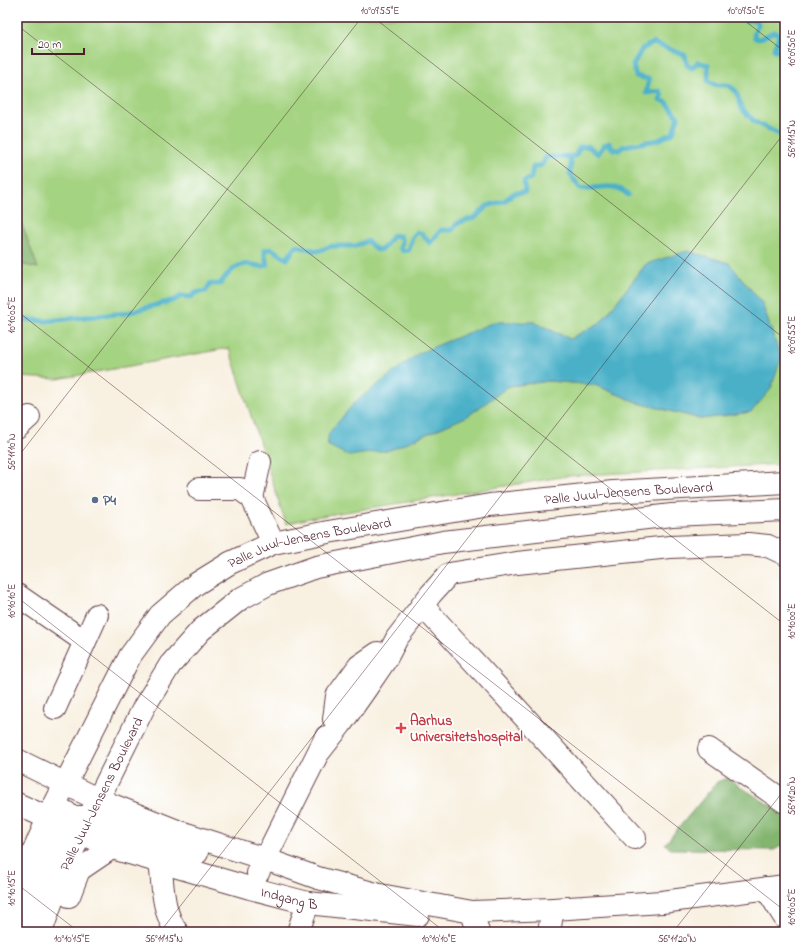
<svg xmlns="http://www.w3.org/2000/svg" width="802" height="949" font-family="'Indie Flower',sans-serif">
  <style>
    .green { fill: #a4d381; stroke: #777956; fill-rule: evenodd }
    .forest { fill: #83b56f; stroke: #666a4d }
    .water { fill: #49b0c8; stroke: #4a687a }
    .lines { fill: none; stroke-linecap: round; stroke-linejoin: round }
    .stream { stroke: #49b0c8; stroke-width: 5 }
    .minor-casing { stroke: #643e46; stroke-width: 24 }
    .minor { stroke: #fff; stroke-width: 22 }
    .ticks { fill: none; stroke: #4a1f2b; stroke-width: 1; stroke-opacity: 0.45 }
    .service-dot { fill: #5c6f8a; stroke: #fff; stroke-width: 1.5 }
    .health-dot { fill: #e0444e; stroke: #fff; stroke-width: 1.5 }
    .labels { text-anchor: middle; stroke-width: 3.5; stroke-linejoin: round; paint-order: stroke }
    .street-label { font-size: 14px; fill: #4a1f2b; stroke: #fff }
    .service-label { font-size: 14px; font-weight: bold; fill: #4e5e75; stroke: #fff; text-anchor: start }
    .health-label { font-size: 14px; font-weight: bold; fill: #be3a42; stroke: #fff; text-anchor: start }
    .neatline { fill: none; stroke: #4a1f2b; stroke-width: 1.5 }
    .ticks-label { font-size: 10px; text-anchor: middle; fill: #4a1f2b }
  </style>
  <rect width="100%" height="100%" fill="#fff"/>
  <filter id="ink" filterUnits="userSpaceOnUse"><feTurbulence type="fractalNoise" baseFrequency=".025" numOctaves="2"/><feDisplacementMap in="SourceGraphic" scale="8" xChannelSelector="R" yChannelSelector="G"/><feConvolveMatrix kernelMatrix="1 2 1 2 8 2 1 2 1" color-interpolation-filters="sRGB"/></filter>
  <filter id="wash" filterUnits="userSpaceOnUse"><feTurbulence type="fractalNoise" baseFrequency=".012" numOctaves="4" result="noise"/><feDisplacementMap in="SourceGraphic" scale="16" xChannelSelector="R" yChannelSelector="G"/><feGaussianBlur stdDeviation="0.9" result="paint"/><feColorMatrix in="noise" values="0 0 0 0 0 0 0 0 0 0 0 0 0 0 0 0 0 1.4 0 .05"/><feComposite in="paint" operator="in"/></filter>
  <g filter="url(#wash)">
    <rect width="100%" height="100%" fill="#f8f0e0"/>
    <path class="green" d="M17,17H785V464L567,476L309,518L286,524L229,348L58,379L17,377V263L37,268L17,211ZM646,264L751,412L701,419L639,403L595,385L549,381L509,386L534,322L570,339L601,322Z"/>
    <path class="forest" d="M17,211L38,268L17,263Z
      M727,778L785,815V844L774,850L670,849L665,844L717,782Z"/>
    <path class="water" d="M687,251L729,263L762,303L781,358L771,389L751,412L701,419L639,403L595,385L549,381L509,386L468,416L390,450L349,456L327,445L329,433L355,402L419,353L494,322H534L570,339L601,322L646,264Z"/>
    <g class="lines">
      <path class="stream" d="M742,17L745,20L757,21L758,24L754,34L755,38L759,39L773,32L777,33L779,36L774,49L776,51H779L785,46
        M568,157L571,162L570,174L580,188C597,190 614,180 628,195
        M17,319L46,321L126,313L175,300L181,296L191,297L195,293L206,291L210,284H220C233,266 241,260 262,267L267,265L264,250L272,249L287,259L296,246L318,251L332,246H356L367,241L377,250L383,249L393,235L400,236L402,242L400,248L403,251L409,250L412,238L417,232L422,234L430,243L441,230H452L458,223L476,217L487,206L504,201L514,193L525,192L524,181L531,178L533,167L542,165L546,157L575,156L580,147L588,146L598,154L604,145L609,143L613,149L619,150L624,146L658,140L673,133L678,117L666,102L660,100L662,96L660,91L646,93L649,79L636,76L633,65L642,49L653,43L685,55L687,65L692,68L698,62L708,65V81L716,85H728L736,91L742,109L755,122L785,137"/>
    </g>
  </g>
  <g filter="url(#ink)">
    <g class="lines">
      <defs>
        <g id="minor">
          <path d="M17,428L29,417"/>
          <path d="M199,489H240L252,498L273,543"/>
          <path d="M252,498L260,462"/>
          <path d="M17,595L84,641"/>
          <path d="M422,605L635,838"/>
          <path d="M55,708L97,615"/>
          <path d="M334,719L337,696L359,666L378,653"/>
          <path d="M709,749L785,802"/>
          <path d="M320,751L341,724L365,690L386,659L397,638L431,594L449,574L517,563L670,547L748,544L768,546L785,554"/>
          <path d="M17,760L97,799L177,831L265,859L318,878L380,895L472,912L553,909L662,902L785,886"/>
          <path id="s1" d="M17,804L119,850L250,888L308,903L418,915"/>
          <path d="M75,817H89L138,836L197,853"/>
          <path d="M160,861C163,885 162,912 177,932"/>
          <path d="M258,873L326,737"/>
          <path d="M766,888L785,918"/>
          <path id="s2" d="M17,890L48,818L130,656L160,615L196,584L230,563L273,543L328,532L490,505L613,492L785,482"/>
          <path d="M69,896L79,870L113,847"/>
          <path d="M472,912L478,932"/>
          <path d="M19,932L64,825L66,812"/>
          <path id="s3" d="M41,932L62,872L144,707L170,665L201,630L240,599L268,584L316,567L443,542L672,515L785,510"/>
          <path d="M298,932L308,903"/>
          <path d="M549,932L553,909"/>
        </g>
      </defs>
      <use href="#minor" class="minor-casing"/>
      <use href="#minor" class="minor"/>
    </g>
  </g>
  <path class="ticks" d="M373,17L785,339M740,17L785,52M17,25L785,625M17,311L785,911M17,458L362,17M17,597L445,932M17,884L79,932M160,932L785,132M673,932L785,789"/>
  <circle class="service-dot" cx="95" cy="500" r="4"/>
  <path class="health-dot" d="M399 722h4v4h4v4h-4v4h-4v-4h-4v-4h4z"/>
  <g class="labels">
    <g class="street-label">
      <text dy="5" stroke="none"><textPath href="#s2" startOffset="805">Palle Juul-Jensens Boulevard</textPath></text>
      <text dy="5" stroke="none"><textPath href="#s2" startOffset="481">Palle Juul-Jensens Boulevard</textPath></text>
      <text dy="5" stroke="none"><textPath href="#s3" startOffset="151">Palle Juul-Jensens Boulevard</textPath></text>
      <text dy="5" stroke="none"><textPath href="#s1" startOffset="289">Indgang B</textPath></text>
    </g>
    <g class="service-label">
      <text x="103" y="505">P4</text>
    </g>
    <g class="health-label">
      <text x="410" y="725">Aarhus<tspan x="410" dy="16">Universitetshospital</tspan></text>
    </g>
  </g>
  <rect width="802" height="949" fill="none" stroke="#fff" stroke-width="44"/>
  <path d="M32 48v6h52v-6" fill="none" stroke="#4a1f2b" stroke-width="2"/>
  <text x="38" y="48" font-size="12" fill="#4a1f2b" stroke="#ffffff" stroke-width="3" paint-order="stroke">20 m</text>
  <rect x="22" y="22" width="758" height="905" class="neatline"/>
  <g class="ticks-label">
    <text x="380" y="14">10°09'55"E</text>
    <text x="746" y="14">10°09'50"E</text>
    <text transform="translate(791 48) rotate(-90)" y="4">10°09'50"E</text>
    <text transform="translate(791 139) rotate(-90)" y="4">56°11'15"N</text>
    <text transform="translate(11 315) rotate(-90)" y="4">10°10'05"E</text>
    <text transform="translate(791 335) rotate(-90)" y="4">10°09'55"E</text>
    <text transform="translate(11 452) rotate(-90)" y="4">56°11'10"N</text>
    <text transform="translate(11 601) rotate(-90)" y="4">10°10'10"E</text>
    <text transform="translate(791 621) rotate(-90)" y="4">10°10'00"E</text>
    <text transform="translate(791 796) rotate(-90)" y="4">56°11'20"N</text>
    <text transform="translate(11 888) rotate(-90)" y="4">10°10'15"E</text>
    <text transform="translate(791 907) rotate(-90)" y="4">10°10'05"E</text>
    <text x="72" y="942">10°10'15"E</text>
    <text x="164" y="942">56°11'15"N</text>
    <text x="439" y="942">10°10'10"E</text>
    <text x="677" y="942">56°11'20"N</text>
  </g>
</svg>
